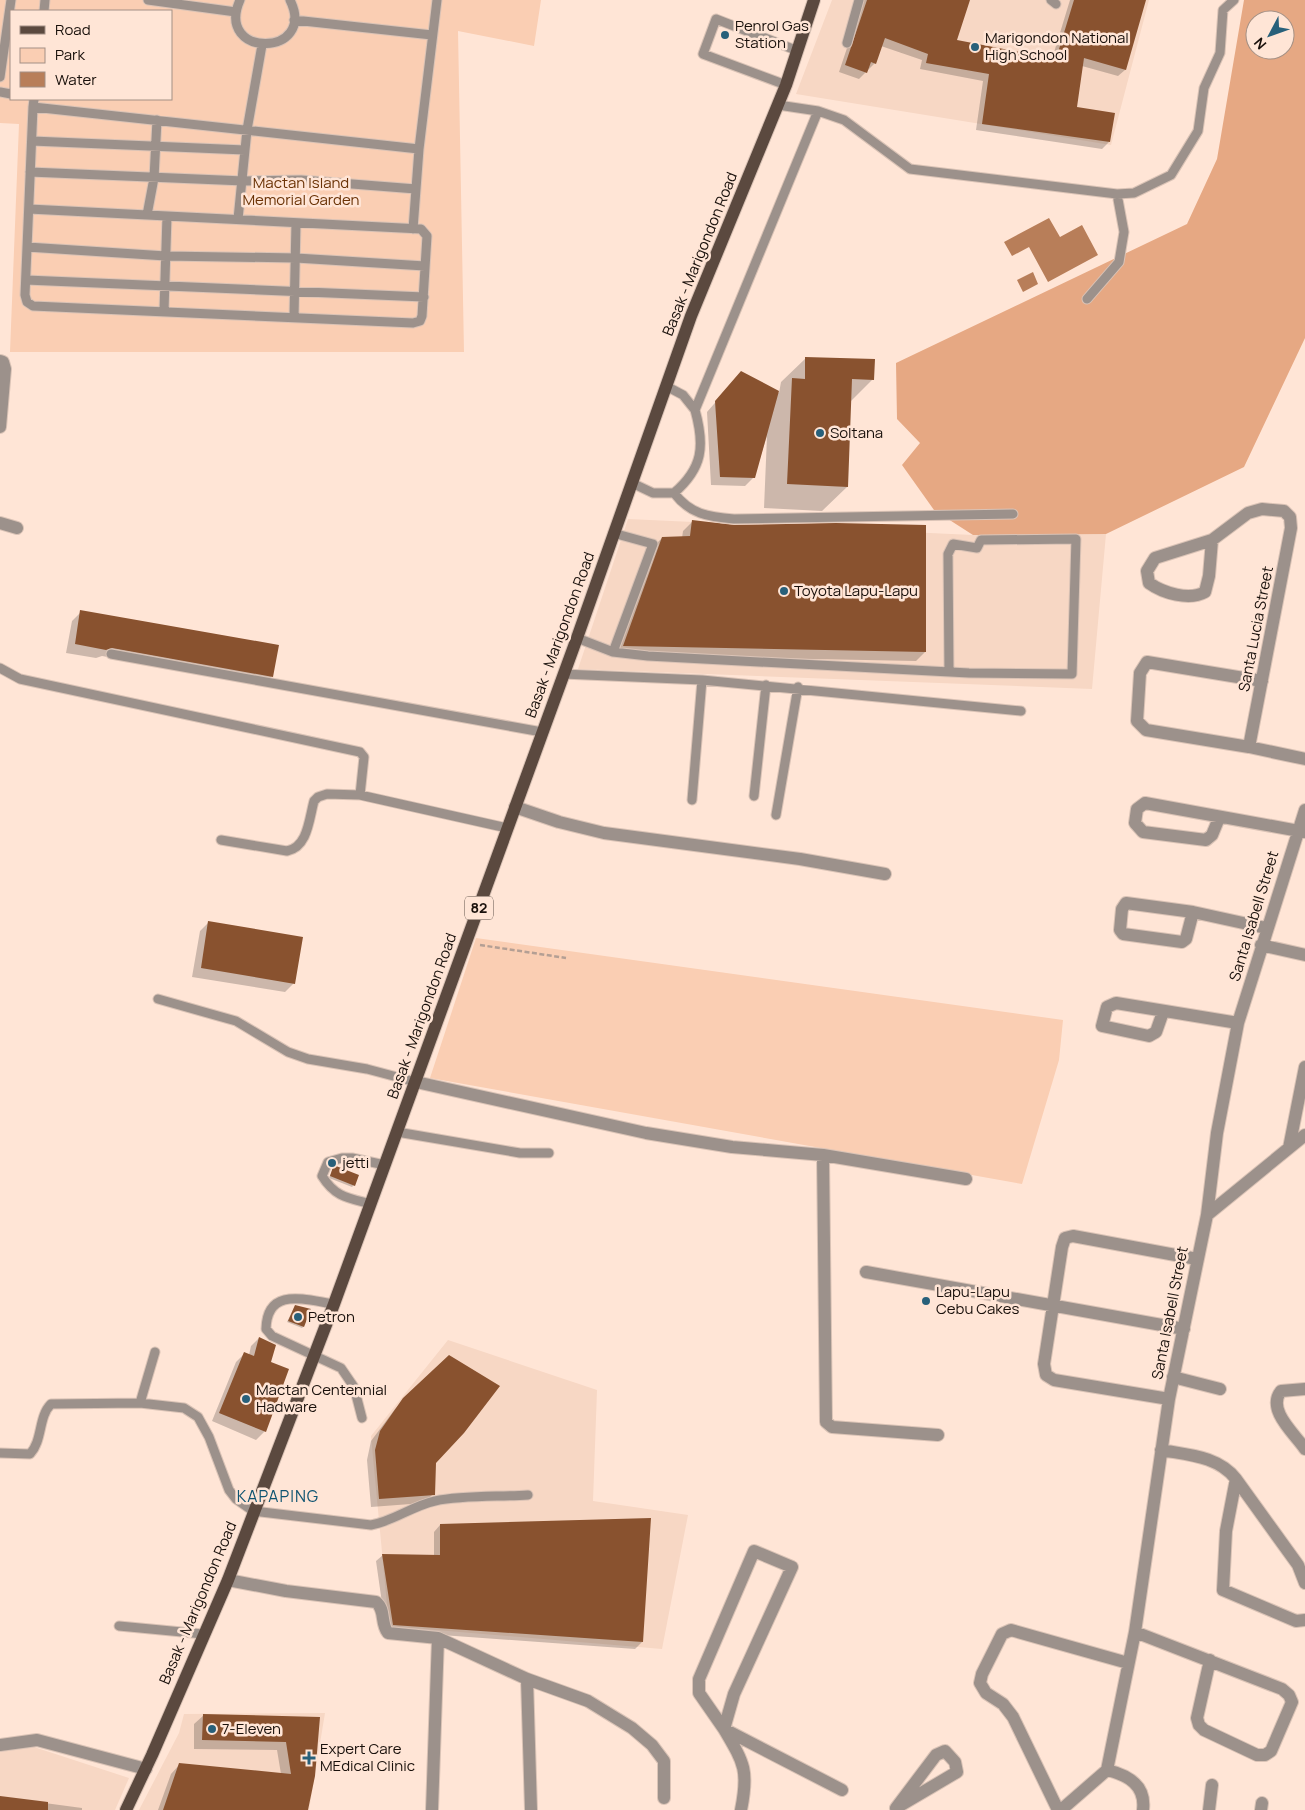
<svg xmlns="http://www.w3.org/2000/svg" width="1305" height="1810" font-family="Manrope,sans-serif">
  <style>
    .built { fill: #f7d7c4 }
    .green { fill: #faceb3; fill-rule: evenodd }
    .forest { fill: #e6a883; fill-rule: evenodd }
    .water { fill: #b87e59 }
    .shadow { fill: #0003 }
    .building { fill: #89522f }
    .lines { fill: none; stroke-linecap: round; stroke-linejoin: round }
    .lane-casing { stroke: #dac3b6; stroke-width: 11 }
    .street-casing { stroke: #dac3b6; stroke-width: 14 }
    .primary-casing { stroke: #dac3b6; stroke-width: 14 }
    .path { stroke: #b49f94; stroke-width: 2.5; stroke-dasharray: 5 2.5; stroke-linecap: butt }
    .lane { stroke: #9c918b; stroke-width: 9 }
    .street { stroke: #9c918b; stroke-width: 12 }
    .primary { stroke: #5b493f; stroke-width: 12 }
    .poi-dot { fill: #28607a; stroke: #ffe5d6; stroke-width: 2 }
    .labels { text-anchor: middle; stroke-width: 5; stroke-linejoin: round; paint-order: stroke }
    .shield { fill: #ffe5d6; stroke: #5e5048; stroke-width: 1 }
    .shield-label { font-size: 14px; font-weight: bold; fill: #19100b }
    .poi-label { font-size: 15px; fill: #19100b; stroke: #ffe5d6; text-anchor: start }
    .park-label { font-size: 15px; fill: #6b3306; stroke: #ffe5d6 }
    .street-label { font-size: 15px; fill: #19100b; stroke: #ffe5d6 }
    .neighbourhood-label { font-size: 16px; letter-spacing: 1px; fill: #0f5471; stroke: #ffe5d6 }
  </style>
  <rect width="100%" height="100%" fill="#ffe5d6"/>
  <path class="built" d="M832,0H1149L1111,145L796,94Z
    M628,519L973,535L1106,534L1092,689L578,669Z
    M448,1340L597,1390L593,1501L688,1515L662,1649L389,1626L371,1436Z
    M325,1713L309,1810H139L179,1733L184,1714Z
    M34,1747L129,1778L115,1810H0V1752Z"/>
  <path class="green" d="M0,0H541L534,46L458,31L464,352H10L19,124L0,123ZM11,11H171V99H11Z
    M476,938L1063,1020L1059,1060L1022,1184L430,1078Z"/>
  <path class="forest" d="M1244,0H1305V338L1244,467L1106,534L973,535L934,510L902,465L920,443L897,419L896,363L1187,224L1217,159ZM1255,20H1285V50H1255Z"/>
  <path class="water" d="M1049,218L1060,237L1082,225L1098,255L1048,282L1029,247L1012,256L1004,242Z
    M1033,272L1038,284L1023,292L1017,280Z"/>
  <path class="shadow" d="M863,0H969L955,41L1052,59L1070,0H1143L1125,70L1118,76L1082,66L1075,108L1109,142L1102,149L976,130L983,81L920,69L922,60L881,46L875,63L859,79L839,72Z
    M806,358L873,379L850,402L847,487L822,511L764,508L767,436L754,477L745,486L711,485L707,412L741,373L779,393L781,382Z
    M692,522L734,526L925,652L916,661L615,655L653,547L662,538H682L683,531Z
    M81,612L272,676L263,685L102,656L96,658L66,653L72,621Z
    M209,922L294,983L285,992L192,977L200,931Z
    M333,1168L354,1185L352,1187L329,1178Z
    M295,1306L303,1327L302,1328L287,1322Z
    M259,1338L269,1363L265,1431L256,1440L212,1421L236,1362L245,1353L249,1355L251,1346Z
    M449,1356L435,1463L433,1494L424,1503L371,1507L367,1460L371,1441L395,1409Z
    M440,1525L642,1642L635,1649L386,1631L376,1561L383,1555L434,1556V1532Z
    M204,1715L319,1718L306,1810H158L171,1774L180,1764L281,1774L277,1750L194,1749V1724Z
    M0,1797L82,1808V1810H0Z"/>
  <path class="building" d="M867,0H970L957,40L1056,59L1074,0H1146L1126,70L1084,58L1077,107L1115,113L1110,142L982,124L989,74L926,63L928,54L885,38L876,64L871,62L867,73L845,65Z
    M805,357L875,359L874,380L852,379L848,487L787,484L792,378L805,379Z
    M741,371L779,391L755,478L720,477L715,401Z
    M692,520L734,525L836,523L926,525V652L623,646L662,537L690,536Z
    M80,610L279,645L273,677L112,648L106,650L75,644Z
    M208,921L303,937L295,984L201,968Z
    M336,1166L359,1175L355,1186L330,1176L333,1167Z
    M295,1305L311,1309L304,1327L288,1321Z
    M259,1337L276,1345L271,1362L289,1369L266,1432L219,1413L244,1352L254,1356Z
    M449,1355L500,1386L464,1433L436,1463L435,1495L379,1499L375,1450L380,1431L403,1398Z
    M651,1518L643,1642L393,1625L382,1554L440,1555V1524Z
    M203,1714L320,1717L315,1776L308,1810H163L179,1763L291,1774L286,1742L202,1740Z
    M0,1796L48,1802V1810H0Z"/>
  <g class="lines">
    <defs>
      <path id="lane" d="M148,0L236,12
        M240,0C214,59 318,57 290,0
        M1051,0L1056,4
        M44,11L45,0
        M294,20L432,35
        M847,43L859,0
        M0,77L11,0
        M786,85L703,54L716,19L798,51
        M0,92L11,94
        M778,105L818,111L844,120L910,169L1117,194L1124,232L1119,262L1087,299
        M33,107L419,149
        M32,141L245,150
        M30,172L244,181L301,180L416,189
        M1117,194L1134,193L1171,175L1198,131L1204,88L1220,53L1223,10L1234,0
        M29,209L421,229L427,236L422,316L420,321L413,323L33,306L27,302L25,295L33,107L34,99
        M147,215L154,178L157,120
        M238,219L247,130L262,45
        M413,229L419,149L437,0
        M27,247L166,256L296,258L425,266
        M26,280L424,297
        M164,311L167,216
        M294,317L296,223
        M666,386L683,395L695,410
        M632,483L653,493H674C703,468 705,446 695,410L818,111
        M674,493C690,514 708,517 734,519L1013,514
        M577,638L613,652L653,544L613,533
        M613,652L648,656L969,673L1072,674L1076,539L981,540L977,548L953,544L948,554L949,671
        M111,654L542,732
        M0,668L20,679L360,752L364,757L360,795
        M563,674L702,680L1021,711
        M754,796L766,685
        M692,800L702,680
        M776,815L798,687
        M221,840L287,851C308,847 309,819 314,801L318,797L327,794L360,795L507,828
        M158,999L236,1021L288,1052L308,1059L367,1069L416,1082
        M397,1132L520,1153H549
        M371,1204C348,1198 335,1197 322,1176L328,1162L342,1158H352L385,1165
        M334,1304C306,1300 267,1286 266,1329L272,1336L341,1368L354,1387L362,1418
        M140,1403L155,1352
        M0,1453L30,1454C43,1440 38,1417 51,1404L140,1403L184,1408L198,1417L209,1437L229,1490L236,1499L253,1511L371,1525C394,1521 412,1506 435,1501C463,1495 499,1497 528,1495
        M119,1626L203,1634"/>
      <path id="street" d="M0,361L3,362L5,369L0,427
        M0,523L17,528
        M1212,540L1209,576L1205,592C1189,601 1163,593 1149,583L1147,571L1155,558L1212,540L1248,513L1262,509L1284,511L1290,517L1291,528L1249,747
        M1262,681L1147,662L1140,673L1137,721L1146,730L1249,747L1305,759
        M515,807L559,822L604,833L800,859L885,874
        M1219,818L1212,835L1206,840L1143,832L1135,823L1137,809L1145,803L1305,832
        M1193,912L1186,939L1182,942L1123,934L1120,930L1122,909L1126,903L1193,912L1266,928
        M1261,945L1305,955
        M1163,1012L1156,1032L1149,1036L1102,1026L1107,1007L1116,1003L1238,1023
        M416,1082L646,1133L732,1147L823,1155L966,1179
        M1289,1148L1305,1067
        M823,1155L826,1422L832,1427L938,1435
        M1207,1215L1305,1135
        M866,1272L1184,1329
        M1173,1377L1220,1389
        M1305,1389L1281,1391C1266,1410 1295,1434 1305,1449
        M1169,1399L1054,1380L1046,1375L1044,1364L1062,1247L1065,1238L1073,1236L1197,1259
        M1161,1450C1188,1455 1218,1456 1236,1479
        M228,1580L286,1591L376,1602C386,1610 380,1623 388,1633L438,1638L527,1679L588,1701L632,1728L652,1745L664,1761V1798
        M1305,1583L1298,1565L1236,1479L1226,1531L1223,1590L1296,1621L1305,1620
        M1135,1632L1282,1689L1289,1695L1292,1702L1271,1751L1265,1755H1257L1204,1730L1199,1725L1197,1718L1210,1660
        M527,1679L531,1810
        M0,1745L37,1740L146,1769
        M945,1751L955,1762L957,1772L896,1808L936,1755Z
        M1107,1770C1128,1775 1146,1785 1143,1810
        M432,1810L438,1638
        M741,1810C749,1770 744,1763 724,1729L734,1694L792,1567L754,1551L699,1679V1693L724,1729L842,1790
        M1058,1810L1013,1717L1003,1704L986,1693L980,1683L982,1674L1002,1634L1011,1630L1128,1663
        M1061,1810L1107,1770L1135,1632L1169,1399L1207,1215L1217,1133L1238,1023L1305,810
        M1209,1810L1212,1785
        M1261,1810L1262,1803"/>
      <path id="primary" d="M126,1810L152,1755L228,1580L334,1304L577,638L691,316L786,85L814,0"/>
    </defs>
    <use href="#lane" class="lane-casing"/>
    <use href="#street" class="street-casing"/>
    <use href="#primary" class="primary-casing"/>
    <path class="path" d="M480,945L566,958"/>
    <use href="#lane" class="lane"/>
    <use href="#street" class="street"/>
    <use href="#primary" class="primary"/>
  </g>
  <g class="poi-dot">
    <circle cx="725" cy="35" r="5"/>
    <circle cx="975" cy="47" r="5"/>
    <circle cx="820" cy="433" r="5"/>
    <circle cx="784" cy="591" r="5"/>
    <circle cx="332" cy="1163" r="5"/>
    <circle cx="926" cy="1301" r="5"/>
    <circle cx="298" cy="1317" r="5"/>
    <circle cx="246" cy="1399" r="5"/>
    <circle cx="212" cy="1729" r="5"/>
    <path d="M306.5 1750.5h5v5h5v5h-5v5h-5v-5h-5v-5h5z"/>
  </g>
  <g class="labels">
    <rect class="shield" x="465" y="896.5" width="28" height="23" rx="4"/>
    <g class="shield-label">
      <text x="479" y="913">82</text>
    </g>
    <g class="poi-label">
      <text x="735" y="31">Penrol Gas<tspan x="735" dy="17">Station</tspan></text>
      <text x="985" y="43">Marigondon National<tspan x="985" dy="17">High School</tspan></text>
      <text x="830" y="438">Soltana</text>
      <text x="794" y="596">Toyota Lapu-Lapu</text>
      <text x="342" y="1168">jetti</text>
      <text x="936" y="1297">Lapu-Lapu<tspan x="936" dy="17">Cebu Cakes</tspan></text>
      <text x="308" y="1322">Petron</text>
      <text x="256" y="1395">Mactan Centennial<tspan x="256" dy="17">Hadware</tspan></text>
      <text x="222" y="1734">7-Eleven</text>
      <text x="320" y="1754">Expert Care<tspan x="320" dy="17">MEdical Clinic</tspan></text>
    </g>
    <g class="park-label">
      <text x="301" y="188">Mactan Island<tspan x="301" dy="17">Memorial Garden</tspan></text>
    </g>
    <g class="street-label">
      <text transform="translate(700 254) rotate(-68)" y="5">Basak - Marigondon Road</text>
      <text transform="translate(1256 629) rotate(-79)" y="5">Santa Lucia Street</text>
      <text transform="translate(560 635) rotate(-70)" y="5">Basak - Marigondon Road</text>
      <text transform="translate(1254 916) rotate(-73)" y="5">Santa Isabell Street</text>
      <text transform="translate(422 1016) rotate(-70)" y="5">Basak - Marigondon Road</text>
      <text transform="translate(1170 1313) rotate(-79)" y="5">Santa Isabell Street</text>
      <text transform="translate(198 1603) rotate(-67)" y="5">Basak - Marigondon Road</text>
    </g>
    <g class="neighbourhood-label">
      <text x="278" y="1502">KAPAPING</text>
    </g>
  </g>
  <rect x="10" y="10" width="162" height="90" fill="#ffe5d6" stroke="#a39085"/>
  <rect x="20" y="26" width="25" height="8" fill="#5b493f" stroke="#a39085"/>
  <text x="55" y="35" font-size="15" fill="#19100b">Road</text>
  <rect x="20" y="48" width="25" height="15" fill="#faceb3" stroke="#a39085"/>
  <text x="55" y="60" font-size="15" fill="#19100b">Park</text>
  <rect x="20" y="72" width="25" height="15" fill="#b87e59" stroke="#a39085"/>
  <text x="55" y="85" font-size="15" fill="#19100b">Water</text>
  <g transform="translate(1270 35) rotate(229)"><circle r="24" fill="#ffe5d6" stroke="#a39085"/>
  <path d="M0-4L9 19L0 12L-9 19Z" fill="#28607a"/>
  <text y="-8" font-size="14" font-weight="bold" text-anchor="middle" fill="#19100b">N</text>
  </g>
</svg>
